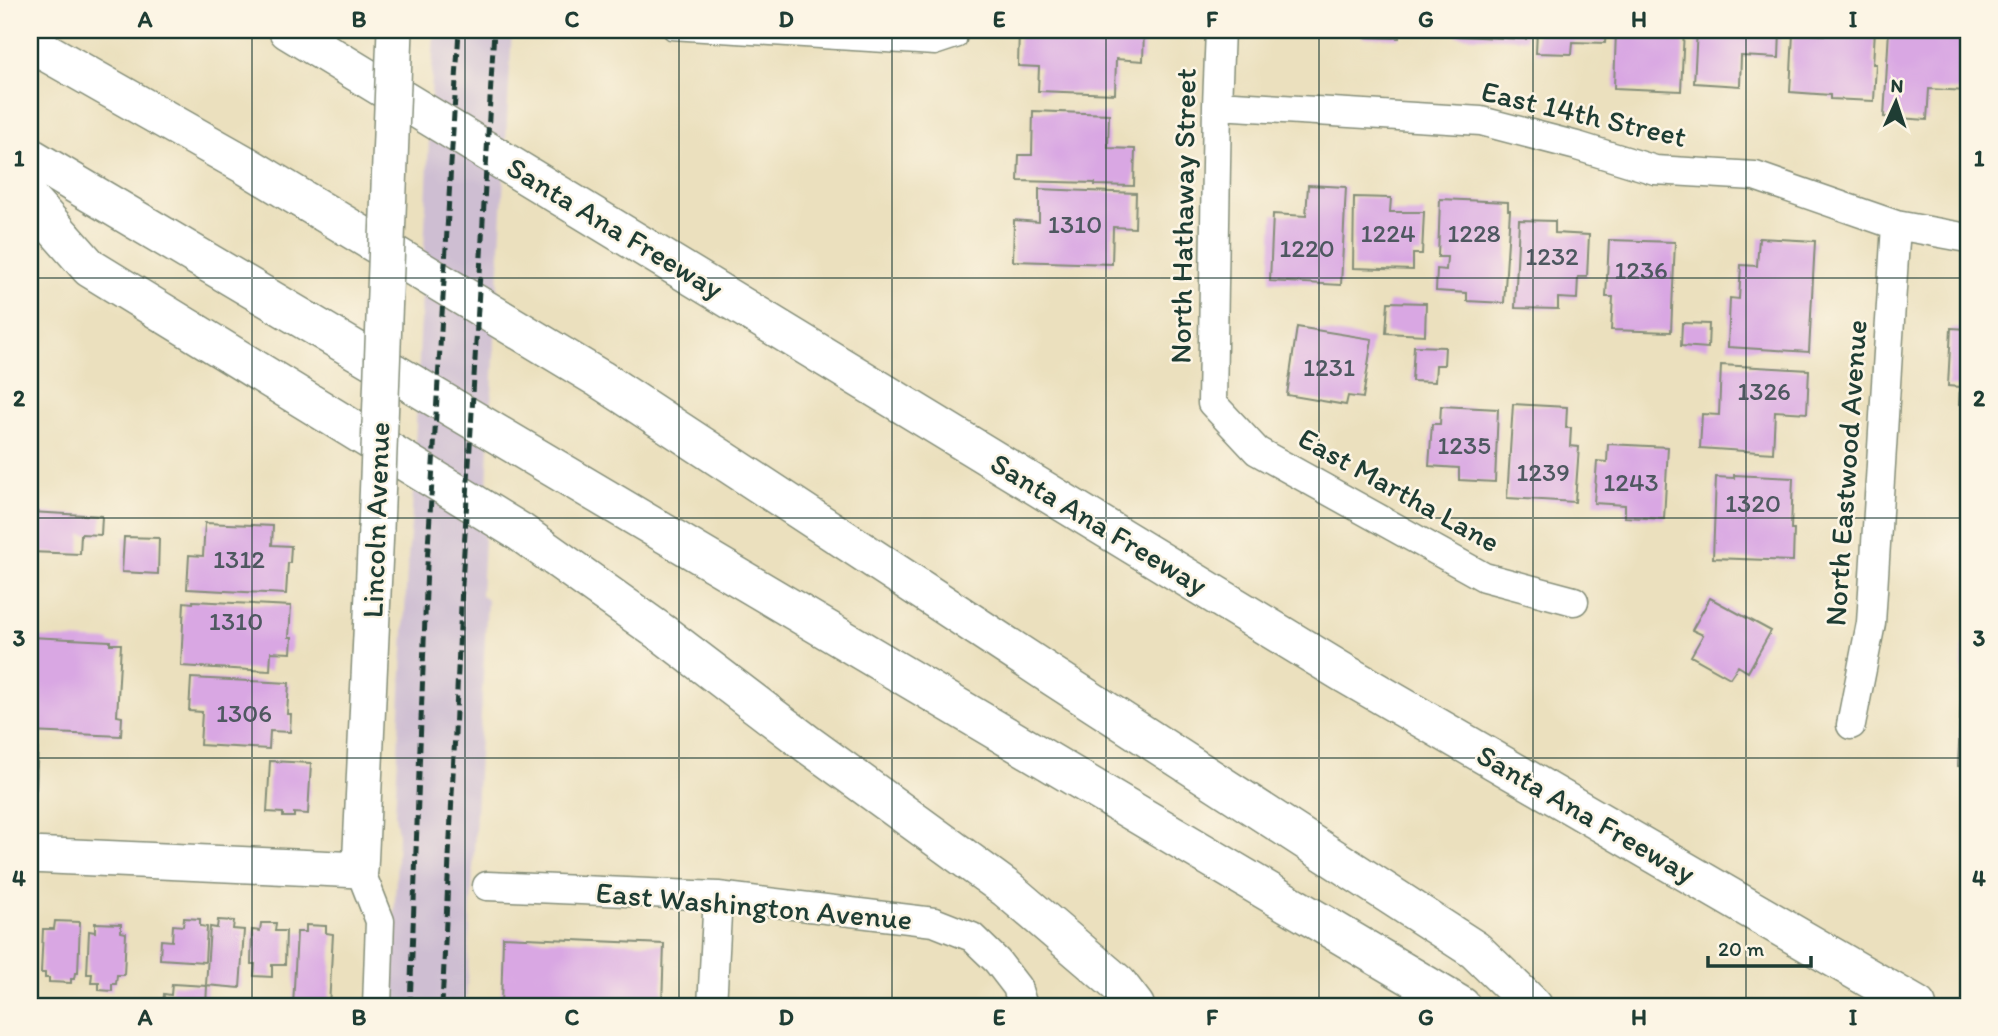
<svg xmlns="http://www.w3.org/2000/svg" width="1998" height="1036" font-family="Itim,sans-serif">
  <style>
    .industrial { fill: #cebed2 }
    .building { fill: #d9a7e3 }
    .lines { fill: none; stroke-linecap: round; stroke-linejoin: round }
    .service-casing { stroke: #858e79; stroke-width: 17 }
    .minor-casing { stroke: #858e79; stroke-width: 31 }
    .tertiary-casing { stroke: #858e79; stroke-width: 38 }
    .motorway-casing { stroke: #858e79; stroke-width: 41 }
    .service { stroke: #fff; stroke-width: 14 }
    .minor { stroke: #fff; stroke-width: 28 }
    .tertiary { stroke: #fff; stroke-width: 35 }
    .motorway { stroke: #fff; stroke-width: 38 }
    .rail { stroke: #1f3d34; stroke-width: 5; stroke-dasharray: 10 5; stroke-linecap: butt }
    .tertiary-bridge-casing { stroke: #858e79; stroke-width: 38; stroke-linecap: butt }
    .tertiary-bridge { stroke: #fff; stroke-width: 35 }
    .grid { fill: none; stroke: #1f3d34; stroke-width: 2; stroke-opacity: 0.55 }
    .labels { text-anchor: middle; stroke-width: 5; stroke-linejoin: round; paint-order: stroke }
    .number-label { font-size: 26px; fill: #4e5860 }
    .street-label { font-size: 30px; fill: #1f3d34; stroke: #fcf5e5 }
    .neatline { fill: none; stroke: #1f3d34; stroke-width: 2.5 }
    .grid-label { font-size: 23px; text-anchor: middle; font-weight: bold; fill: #1f3d34 }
  </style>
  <rect width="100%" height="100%" fill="#fcf5e5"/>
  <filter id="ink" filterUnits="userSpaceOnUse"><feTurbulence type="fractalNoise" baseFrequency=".0143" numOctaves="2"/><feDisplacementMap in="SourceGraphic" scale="14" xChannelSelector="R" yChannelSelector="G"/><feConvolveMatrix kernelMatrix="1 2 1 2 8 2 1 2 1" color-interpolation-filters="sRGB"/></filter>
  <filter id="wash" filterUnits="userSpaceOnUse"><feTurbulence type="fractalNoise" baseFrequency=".00686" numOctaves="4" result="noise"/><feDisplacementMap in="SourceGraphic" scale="28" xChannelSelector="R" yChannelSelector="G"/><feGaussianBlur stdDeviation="1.57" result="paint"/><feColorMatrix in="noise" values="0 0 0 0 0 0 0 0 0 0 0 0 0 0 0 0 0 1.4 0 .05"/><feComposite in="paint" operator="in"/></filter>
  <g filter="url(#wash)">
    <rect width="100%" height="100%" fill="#ebe0be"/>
    <path class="industrial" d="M434,30H512L481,595L487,599L466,1006H390L398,835L395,814L407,570L412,512Z"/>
    <g id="blocks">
      <path class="building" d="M1019,30H1144L1143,61L1116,59L1115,94L1038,91L1039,67L1018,66Z
        M1325,30H1348V33L1325,32Z
        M1363,30H1399V38L1362,37Z
        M1457,30H1526V39L1457,36Z
        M1537,30H1606L1605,43L1573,42L1572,54L1536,53Z
        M1625,30H1684L1681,91L1614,88L1616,31H1625Z
        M1697,30H1780L1779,58L1741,56L1740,86L1694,83Z
        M1824,30H1875L1873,64H1876L1874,101L1830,99V95L1790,92L1793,33L1824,35Z
        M1889,30L1947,32V30H1968V91L1929,89L1927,120L1884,117Z
        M1033,111L1109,114L1108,148L1135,149L1134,186L1095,185V183L1018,181L1019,155H1032Z
        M1308,185L1346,187L1341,285L1270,281L1273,214L1306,216Z
        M1039,189L1136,193L1135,228L1113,227L1112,264L1013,261L1014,220L1039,222Z
        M1354,197L1391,198L1390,212H1424L1422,254H1413V270L1353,268Z
        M1440,199L1508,202V210H1510L1504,303L1467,301V293L1436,291L1437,269L1446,270L1447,257H1438Z
        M1519,220L1555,221V233L1589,235L1587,277H1578L1577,299L1558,298V309L1515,308Z
        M1759,238L1815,241L1809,352L1728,347L1730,298L1739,299L1741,265L1757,266Z
        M1609,240L1675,242L1671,332L1611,330L1613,297H1606Z
        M1388,302L1426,303L1425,335L1386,333Z
        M1682,323L1709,324L1708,348L1681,346Z
        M1297,327L1372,339L1363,398L1348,396L1346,405L1287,395Z
        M1951,328L1968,329V405L1959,404L1960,387L1948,386Z
        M1414,346L1445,347L1444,365H1436L1435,382L1412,381Z
        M1721,365L1809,370L1807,413L1775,411L1773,453L1700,448L1702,414L1719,415Z
        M1513,404L1567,407L1566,428H1571L1570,446L1579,447L1575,502L1507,498Z
        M1441,406L1498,409L1495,482L1459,480V468L1429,466L1432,424H1440Z
        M1608,444L1668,447L1664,519L1625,517V505L1594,503L1597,461L1607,462Z
        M1734,475L1793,478L1791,529H1794L1793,561L1713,558L1716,477L1734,478Z
        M30,512L102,516L101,535L81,534L80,554L30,552Z
        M205,523L273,526L272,545L291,546L290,563H288L286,594L187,589L189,555L203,556Z
        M124,537L159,538L158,574L122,572Z
        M1710,598L1771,631L1748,672L1738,666L1730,678L1691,656L1703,635L1692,630Z
        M193,601L291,606L289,637H292L291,653L271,652L270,671L181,666L184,602L193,603Z
        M30,637L110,641V644H121L117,716L122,717L121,736L30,732Z
        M1963,644L1968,645V677L1962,676Z
        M191,678L289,683L287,714H291L290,732L270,731L269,749L200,745L202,712L189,711Z
        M1961,701L1968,702V767L1958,766Z
        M30,741L38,742L36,789H30Z
        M270,761L311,763L308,814L294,813V817H283V813L267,812Z
        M1966,775H1968V794H1965Z
        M184,918L200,919V926L207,927L205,962L160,959L161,940L172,941L173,925L183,926Z
        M218,920L234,921L233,929L244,930L240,988L206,985L210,927L217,928Z
        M55,921L80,922L78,973H75L74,979H71V983L49,982V978H45V973H41L43,929H54Z
        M95,923L121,924V932L126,933L124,975H117L116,984H112V991L99,990V983H91L92,974H87L89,931L95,932Z
        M261,923H276L275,931H286L285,965H272V977L254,976L255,964H251L252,930L260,931Z
        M306,925L326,926V933L333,934L329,1006H293L297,932H306Z
        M30,930H33L32,956H30Z
        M503,937L664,944L662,1006H501Z
        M172,984L207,986L206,1006H163L164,994L171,995Z"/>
    </g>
  </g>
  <g filter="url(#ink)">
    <use href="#blocks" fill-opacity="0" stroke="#858e79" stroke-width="2"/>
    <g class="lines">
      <defs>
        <path id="service" d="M671,32L935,48L959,40L960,30"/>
        <path id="minor" d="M1220,30L1217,105L1212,403L1257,451L1484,577L1574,601
          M1217,105L1481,121L1577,146L1655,170L1755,176L1896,225L1968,238
          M1851,725L1871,623L1896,225
          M360,870L380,921L377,1006
          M487,886L718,896L934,922L972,937L997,961L1017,987L1023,1006
          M712,1006L718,896"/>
        <path id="tertiary" d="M30,855L360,870L376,529"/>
        <path id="motorway" d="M288,30L1342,672L1917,1006
          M30,43L247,166L600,379L1054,677L1475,950L1533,1006
          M30,157L1461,1006
          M30,200L90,268L520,532L666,636L809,745L1007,889L1118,984L1135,1006"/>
      </defs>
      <use href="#service" class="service-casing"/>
      <use href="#minor" class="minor-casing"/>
      <use href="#tertiary" class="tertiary-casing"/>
      <use href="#motorway" class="motorway-casing"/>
      <use href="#service" class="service"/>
      <use href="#minor" class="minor"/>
      <use href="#tertiary" class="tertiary"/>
      <use href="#motorway" class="motorway"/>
      <path class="rail" d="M410,1006L427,565L459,30
        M442,1006L462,585L494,30"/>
      <defs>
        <path id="tertiary-bridge" d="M376,529L395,30"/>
      </defs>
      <use href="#tertiary-bridge" class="tertiary-bridge-casing"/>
      <use href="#tertiary-bridge" class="tertiary-bridge"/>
    </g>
  </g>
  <path class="grid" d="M252,30V1006M465,30V1006M679,30V1006M892,30V1006M1106,30V1006M1319,30V1006M1533,30V1006M1746,30V1006M30,278H1968M30,518H1968M30,758H1968"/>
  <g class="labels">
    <g class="number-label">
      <text x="1075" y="233">1310</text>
      <text x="1388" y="242">1224</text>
      <text x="1474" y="242">1228</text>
      <text x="1307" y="257">1220</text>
      <text x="1552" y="265">1232</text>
      <text x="1641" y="279">1236</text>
      <text x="1329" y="376">1231</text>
      <text x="1764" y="400">1326</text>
      <text x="1464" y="454">1235</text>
      <text x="1543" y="481">1239</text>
      <text x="1631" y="491">1243</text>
      <text x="1753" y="512">1320</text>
      <text x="239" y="568">1312</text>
      <text x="236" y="630">1310</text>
      <text x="244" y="722">1306</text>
    </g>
    <g class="street-label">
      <text transform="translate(1584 114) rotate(13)" y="10">East 14th Street</text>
      <text transform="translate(1183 216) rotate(-89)" y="10">North Hathaway Street</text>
      <text transform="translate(615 228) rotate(31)" y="10">Santa Ana Freeway</text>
      <text transform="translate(1846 473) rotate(-86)" y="10">North Eastwood Avenue</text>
      <text transform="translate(1399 490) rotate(29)" y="10">East Martha Lane</text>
      <text transform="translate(376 520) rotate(-88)" y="10">Lincoln Avenue</text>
      <text transform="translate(1099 524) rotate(31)" y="10">Santa Ana Freeway</text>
      <text transform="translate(1586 814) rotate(30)" y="10">Santa Ana Freeway</text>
      <text transform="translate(754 906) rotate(5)" y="10">East Washington Avenue</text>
    </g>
  </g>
  <rect width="1998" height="1036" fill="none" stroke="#fcf5e5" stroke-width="77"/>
  <g transform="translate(1896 102) rotate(3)" stroke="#fcf5e5" stroke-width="5" paint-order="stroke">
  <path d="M0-5L12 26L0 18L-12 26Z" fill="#1f3d34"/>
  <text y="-10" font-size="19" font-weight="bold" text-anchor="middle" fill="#1f3d34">N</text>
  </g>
  <path d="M1708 956v10h103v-10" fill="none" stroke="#1f3d34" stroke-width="3.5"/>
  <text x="1718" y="956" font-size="21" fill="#1f3d34" stroke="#fcf5e5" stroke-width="5" paint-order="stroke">20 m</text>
  <rect x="38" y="38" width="1922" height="960" class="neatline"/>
  <g class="grid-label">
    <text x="145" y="27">A</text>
    <text x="359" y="27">B</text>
    <text x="572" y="27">C</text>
    <text x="786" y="27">D</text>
    <text x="999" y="27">E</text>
    <text x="1212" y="27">F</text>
    <text x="1426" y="27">G</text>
    <text x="1639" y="27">H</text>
    <text x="1853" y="27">I</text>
    <text x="19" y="166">1</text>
    <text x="1979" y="166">1</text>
    <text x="19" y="406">2</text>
    <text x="1979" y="406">2</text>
    <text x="19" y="646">3</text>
    <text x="1979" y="646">3</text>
    <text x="19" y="886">4</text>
    <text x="1979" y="886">4</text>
    <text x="145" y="1025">A</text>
    <text x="359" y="1025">B</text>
    <text x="572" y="1025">C</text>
    <text x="786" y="1025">D</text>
    <text x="999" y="1025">E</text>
    <text x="1212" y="1025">F</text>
    <text x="1426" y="1025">G</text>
    <text x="1639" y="1025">H</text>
    <text x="1853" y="1025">I</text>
  </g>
</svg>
